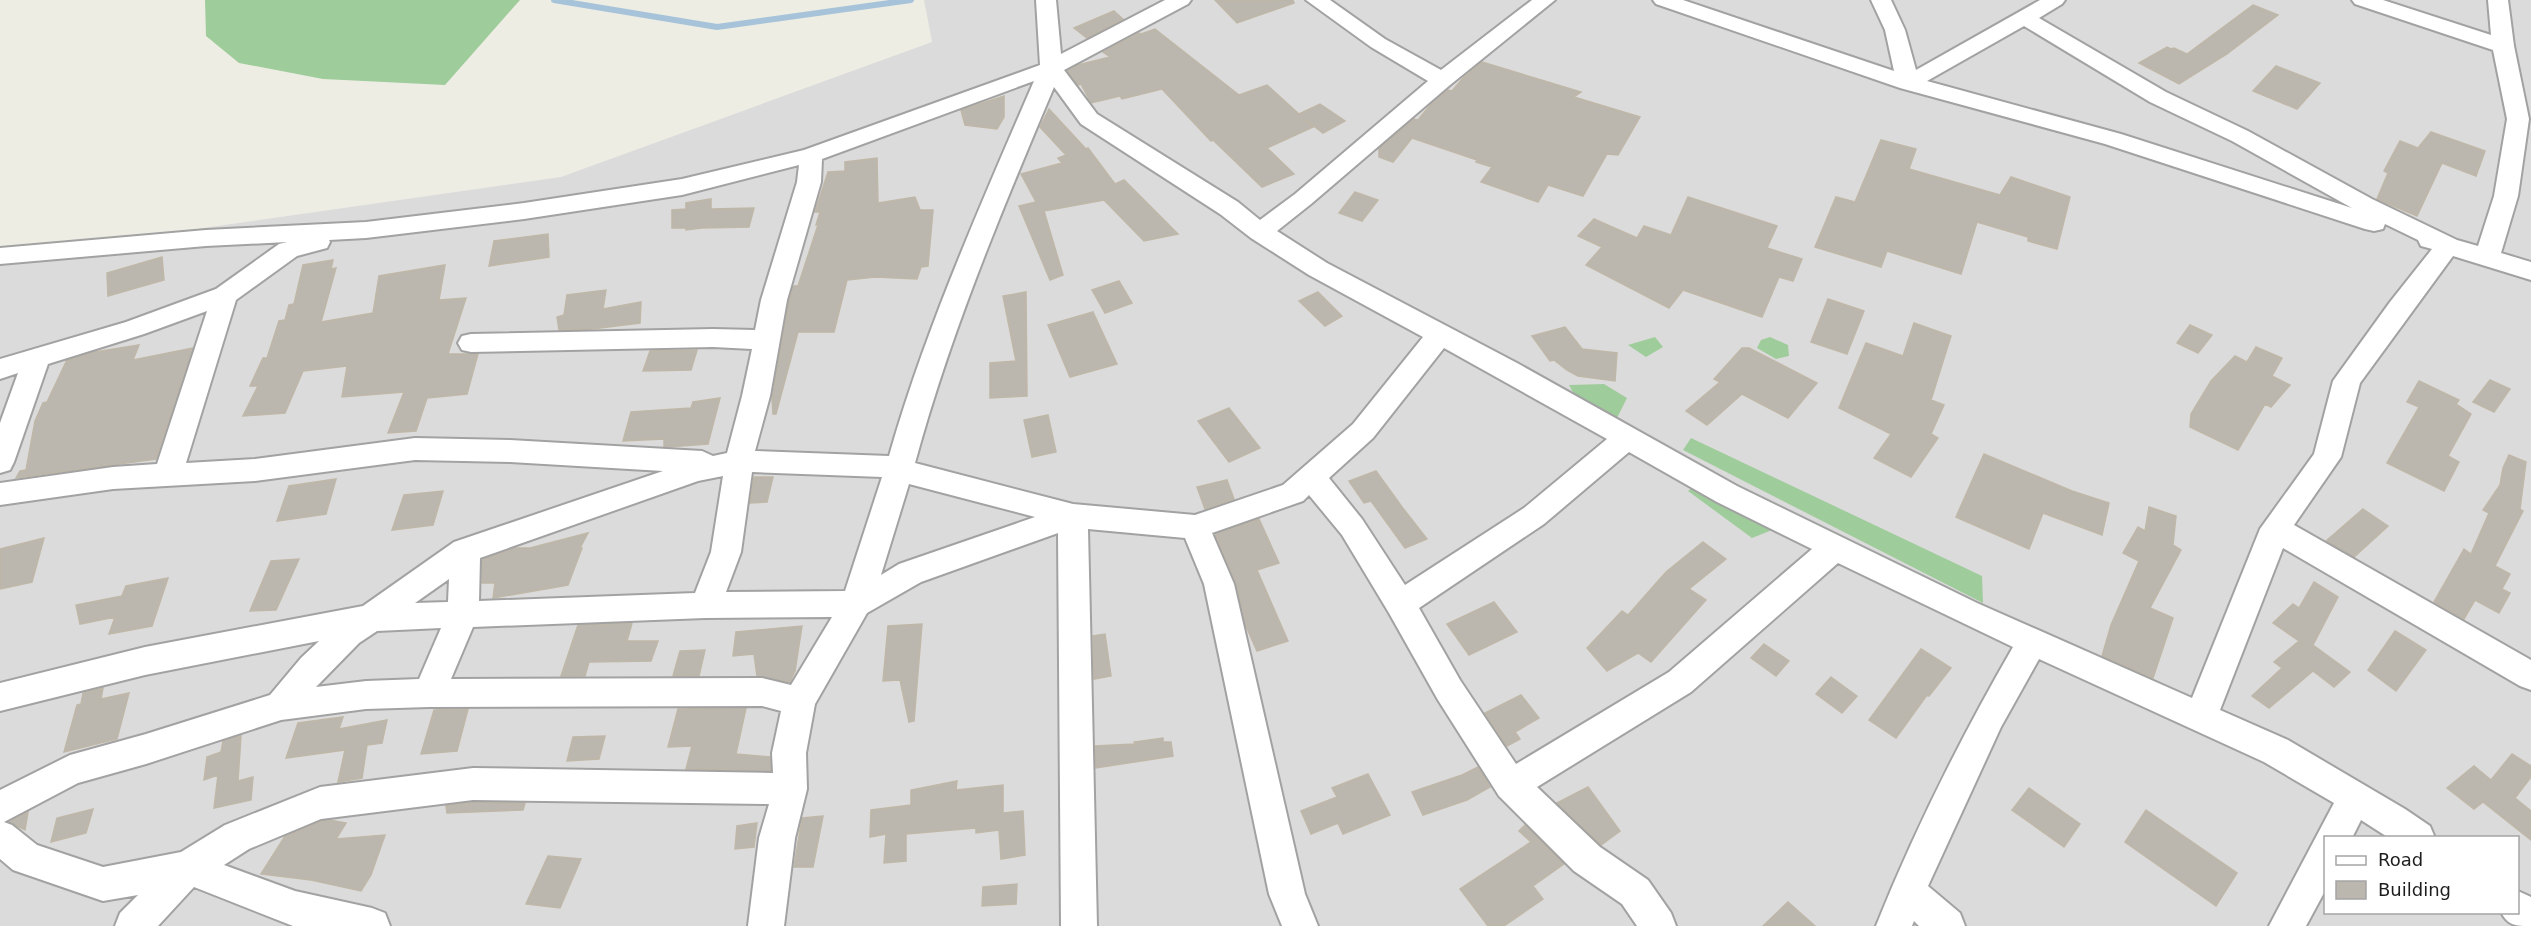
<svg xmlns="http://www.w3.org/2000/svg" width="2531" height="926" font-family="'DejaVu Sans',sans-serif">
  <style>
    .residential { fill: #dcdbdb; fill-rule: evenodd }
    .forest { fill: #9fcc9b }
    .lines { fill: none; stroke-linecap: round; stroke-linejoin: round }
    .stream { stroke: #a7c3da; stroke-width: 6 }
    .building { fill: #bbb6ae; stroke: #bfb7a7; stroke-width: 1.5 }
    .street-casing { stroke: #a2a2a2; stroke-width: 4 }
    .street { fill: #fff; fill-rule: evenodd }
  </style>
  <rect width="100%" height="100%" fill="#eeede4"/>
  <path class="residential" d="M924,0H2531V926H0V257L561,177L932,42ZM2326,838H2518V912H2326Z"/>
  <path class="forest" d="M205,0H520L445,85L323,79L239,63L206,36Z
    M1655,337L1663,347L1646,357L1628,345Z
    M1770,337L1788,345L1789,356L1776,359L1757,348L1761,340Z
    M1604,384L1627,398L1616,420L1582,409L1569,385Z
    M1691,438L1982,576L1983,603L1683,450Z
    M1698,483L1772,530L1752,538L1688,491Z"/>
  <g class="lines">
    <path class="stream" d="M554,0L717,27L911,0"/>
  </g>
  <path class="building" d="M1215,0H1293L1294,3L1237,23Z
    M2253,5L2278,15L2227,54L2179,84L2139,63L2167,47L2171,49L2174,48L2187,54Z
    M1114,11L1123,19L1087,38L1074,28Z
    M1155,29L1239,95L1267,85L1299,114L1320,104L1345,121L1323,133L1303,118L1313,127L1267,148L1294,174L1262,187L1213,140L1211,141L1162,89L1122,99L1120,96L1091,103L1081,84L1078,85L1067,71L1078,65L1110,57L1103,52L1139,33L1141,34Z
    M1482,62L1581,92L1574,97L1640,117L1618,155L1607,154L1583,196L1548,185L1538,202L1481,182L1492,167L1476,162L1477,160L1412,138L1393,162L1379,157V148L1414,119L1418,120L1431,104L1448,90L1452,91L1463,78Z
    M2276,66L2320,83L2297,109L2253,91Z
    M1004,96V117L997,129L965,125L961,110Z
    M1049,109L1086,149L1088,148L1115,184L1124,180L1178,234L1144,241L1104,200L1044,211L1063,275L1050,280L1019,206L1036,202L1021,174L1062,163L1058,158L1066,155L1040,127Z
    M2431,132L2485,151L2476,176L2442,163L2417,216L2377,199L2388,173L2384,171L2400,141L2418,148Z
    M1881,140L1916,149L1909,169L2000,195L2011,177L2070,197L2057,249L2028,241V237L1977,222L1961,274L1887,251L1881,267L1815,247L1836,197L1855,202Z
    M877,158L878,203L915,197L920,210H933L928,266L921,267L917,279L875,277L847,280L834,332H798L776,414H773L772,398L789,301L793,286H798L818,225H816L820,212H815L828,172L845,171V162Z
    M1355,192L1378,200L1362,221L1339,213Z
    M1688,197L1777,226L1767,248L1802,259L1793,281L1779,277L1762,317L1683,290L1669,308L1586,265L1602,247L1578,236L1594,219L1637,238L1644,226L1671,235Z
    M711,199V209L754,208L749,227L702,228L686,230V228H672V210L686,209V203Z
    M548,234L549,257L489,266L494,241Z
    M162,257L164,280L108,296L107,273Z
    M333,260L331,269L336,268L321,322L373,313L379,276L445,265L439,300L466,298L448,354H478L467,394L427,398L416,431L388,433L404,392L342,397L347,366L303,371L285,413L243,416L258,386H250L263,358H267L279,321L285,320L289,305L294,304L303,265Z
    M1119,281L1132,303L1105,313L1092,290Z
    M606,290L603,309L641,302L640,323L592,329L559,330L557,317L564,315L567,295Z
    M1026,292L1027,396L990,398V363L1016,361L1003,296Z
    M1318,292L1342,316L1325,326L1299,301Z
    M1828,299L1864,311L1847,354L1811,342Z
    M1093,312L1117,364L1070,377L1048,325Z
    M1914,323L1951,336L1931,400L1944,405L1931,434L1938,438L1911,477L1874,458L1891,434L1839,408L1866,343L1903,356Z
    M2190,325L2212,335L2198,353L2177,343Z
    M1565,327L1582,349L1617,353L1615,381L1578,376L1567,370L1554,360L1550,361L1532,336Z
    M139,345L133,360L193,348L156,459L16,478L20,471L26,470L35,421L43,403L47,402L67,360L95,352Z
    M2256,347L2282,358L2272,376L2290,385L2271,407L2265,404L2238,450L2190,427L2191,414L2211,381L2235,356L2247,362Z
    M1742,348H1749L1817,383L1788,418L1742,394L1707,425L1686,411L1720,382L1714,379Z
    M697,350L691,370L643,371L650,351Z
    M2490,380L2510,389L2494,412L2473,402Z
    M2419,381L2459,400L2456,404L2471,414L2448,456L2459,462L2444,491L2387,463L2419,407L2407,402Z
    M720,398L708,444L667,447H664V439L623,441L631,412L691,408L693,402Z
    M1229,408L1260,448L1229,462L1198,421Z
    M1048,415L1056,452L1032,457L1024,420Z
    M1984,454L2072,491L2109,503L2102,535L2043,513L2029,549L1956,517Z
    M2509,455L2526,462L2520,509L2523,511L2495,566L2510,574L2502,589L2510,593L2499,613L2475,600L2464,619L2434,602L2464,549L2471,554L2489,513L2483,510L2500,485L2503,468Z
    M1376,471L1402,507L1427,539L1405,548L1371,501L1364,503L1349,481Z
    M754,477H773L767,502L750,503Z
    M336,479L326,514L277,521L289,486Z
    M1227,480L1234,499L1205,509L1197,487Z
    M443,491L433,525L392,530L404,495Z
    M2149,507L2176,516L2173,545L2181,550L2150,608L2173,618L2153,678L2102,656L2111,625L2139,561L2123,553L2138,527L2145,531Z
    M2363,509L2388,526L2354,557L2326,541Z
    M1259,519L1279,563L1257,570L1288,641L1257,651L1245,624L1236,583L1215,534Z
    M588,533L580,548H582L568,585L493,598L495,583H482V560L514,548H530Z
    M44,538L32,582L0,589V549Z
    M1703,542L1726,559L1689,589L1706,600L1651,662L1638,653L1607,671L1587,648L1622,611L1628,615L1666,572Z
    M299,559L276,610L250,611L271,561Z
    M168,578L152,626L109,634L115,617L80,624L76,605L122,596L126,586Z
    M2314,582L2338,597L2313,645L2350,672L2334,687L2313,671L2269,708L2252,696L2282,668L2274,662L2299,641L2273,623L2293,604L2299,608Z
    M1494,602L1517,632L1469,655L1447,624Z
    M632,623L627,641H658L651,661L589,662L585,676H561L578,625Z
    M922,624L914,721L909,722L900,680L883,681L888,626Z
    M802,626L795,671L790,682L757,676L754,654L733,656L736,632Z
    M2395,631L2426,650L2396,691L2368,670Z
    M1105,634L1111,676L1094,679L1093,636Z
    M1764,644L1789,661L1776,676L1751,658Z
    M1921,649L1951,668L1929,696L1927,695L1896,738L1869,720Z
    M705,650L699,676H673L680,651Z
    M1831,677L1857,696L1842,713L1816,694Z
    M103,688L101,699L129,693L117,739L64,752L77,705L81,704L83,693Z
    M1521,695L1539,718L1515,732L1520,739L1507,746L1485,713Z
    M746,708L736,754L770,757L771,771L686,769L692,746L668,747L678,709Z
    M468,709L457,751L421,754L434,710Z
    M343,717L339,729L387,720L382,743L367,745L362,778L338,782L345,750L286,758L298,723Z
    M241,735L238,781L253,777L251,800L214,808L218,775L204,780L207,757L221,752L223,741Z
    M605,736L599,759L567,761L573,737Z
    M1163,738V742H1171L1173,756L1096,768L1095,746L1135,744L1134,742Z
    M2512,754L2531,766V777L2515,798L2531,811V840L2483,802L2474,809L2447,788L2474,766L2491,780Z
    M1478,767L1490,787L1467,800L1423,815L1412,792L1462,775Z
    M1368,774L1390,815L1343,834L1338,823L1311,834L1301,811L1337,797L1332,788Z
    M957,781L956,790L1003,785V813L1023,811L1025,855L1001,859L999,830L976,833V828L906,834V861L884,863L886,834L870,837L871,810L911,805V790Z
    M1588,787L1620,831L1601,845L1557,803Z
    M2029,788L2080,824L2064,847L2012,810Z
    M473,802L525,803L523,810L447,813L446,806Z
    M93,809L86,833L51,842L57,818Z
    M2146,810L2237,873L2216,906L2125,842Z
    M28,812L25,830L9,822Z
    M823,816L813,867H794L802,818Z
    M330,820L346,823L336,839L385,835L371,875L361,891L311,880L261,874L285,836L322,821Z
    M757,823L754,847L735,849L737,826Z
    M1525,825L1564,864L1533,886L1543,899L1504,926H1488L1460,889L1531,842L1519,831Z
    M548,856L581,859L560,908L526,904Z
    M1017,884L1016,904L982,906L983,887Z
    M1788,902L1815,926H1763Z"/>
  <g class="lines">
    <defs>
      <path id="street" d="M1036,0H1056L1061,54L1165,0H1191L1188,4L1064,70L1097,114L1238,202L1260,220L1295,194L1428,81L1371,47L1306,0H1330L1385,39L1441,70L1532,0H1555L1450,85L1311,204L1277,231L1327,263L1517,363L1737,486L1977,603L2192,698L2260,529L2314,454L2333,381L2390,302L2432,249L2421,246L2418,240L2385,224L2383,229L2374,231L2365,229L2105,144L1900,88L1656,4L1653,0H1683L1894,71L1885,30L1871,0H1891L1905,30L1916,70L2040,0H2065L2062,4L2039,18L2166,92L2248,131L2372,199L2457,240L2478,246L2494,196L2507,119L2493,50L2355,4L2352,0H2383L2491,35L2488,0H2508L2514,46L2529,119L2518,196L2501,253L2531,262V280L2453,256L2360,383L2341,457L2294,525L2531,660V690L2520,686L2283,548L2220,710L2288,740L2405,809L2430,826L2435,838H2389L2361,820L2352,838H2326V889L2306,926H2269L2334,803L2264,762L2039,659L2001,727L1928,886L1960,913L1965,926H1919L1914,921L1912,926H1876C1915,829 1960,739 2013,647L1838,563L1691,692L1537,787L1600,847L1648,880L1671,913L1676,926H1637L1622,904L1574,871L1499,796L1438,700L1389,613L1342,535L1309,495L1303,501L1212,533L1234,584L1305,894L1318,926H1282L1269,894L1204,584L1185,538L1088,529L1097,926H1061L1058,533L921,582L867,613L815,704L806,753L807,789L795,838L784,926H748L759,838L769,804L473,800L321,819L249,849L224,865L295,891L372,908L385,913L390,926H293L194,887L158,926H115L120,913L138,895L103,901L13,870L0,859V790L70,755L146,734L270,695L301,658L319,641L145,675L0,711V683L145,647L363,606L454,542L663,471L510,462L415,460L255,481L113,489L0,505V483L113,467L157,464L207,311L144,334L48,364L14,462L10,470L0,473V423L18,373L0,379V359L126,322L216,289L279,244L287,242L206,246L0,264V248L206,230L366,222L524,203L682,179L804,150L1040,65ZM2024,26L2150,102L2232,141L2352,208L2121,134L1927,81ZM1034,81C981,204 926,327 889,456L755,451L770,396L787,300L821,182L822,159ZM1054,87L1081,124L1220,214L1251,238L1309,275L1423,337L1353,424L1283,485L1195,515L1073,504L915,463C950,334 1002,210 1054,87ZM799,165L797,182L761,300L755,330L713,329L471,334L462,336L458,343L462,350L471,352L713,347L752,349L742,396L727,453L713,456L702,451L510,440L415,438L255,459L186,463L236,300L297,256L327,248L330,242L329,240L366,238L524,219L682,195ZM1444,348L1607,439L1524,508L1405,585L1362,519L1329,478L1373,438ZM1629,452L1717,502L1812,549L1669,672L1516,764L1460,680L1419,608L1544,524ZM752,472L882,477L845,591L726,592L741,552ZM723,476L711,552L695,593L479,601L480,558L698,481ZM909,484L1035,517L899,564L881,575ZM449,579L448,602L415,603ZM832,617L791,685L762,678L451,679L473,627L705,618ZM441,628L419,679L366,681L316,687L359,643L377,631ZM762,706L781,711L772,753L773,773L473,768L320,787L225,825L181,852L103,867L37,845L12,825L4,822L78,783L146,764L281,720L366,709L429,707Z
        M2518,891L2531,897V926C2516,926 2508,926 2501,912H2518Z"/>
    </defs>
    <use href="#street" class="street-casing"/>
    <use href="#street" class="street"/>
  </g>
  <rect x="2324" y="836" width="195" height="78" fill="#ffffff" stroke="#a5a5a5" stroke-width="1.5"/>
  <rect x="2336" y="856" width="30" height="9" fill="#ffffff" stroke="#a5a5a5" stroke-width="1.5"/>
  <text x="2378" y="866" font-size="18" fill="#1e1e1e">Road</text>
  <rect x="2336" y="881" width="30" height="18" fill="#bbb6ae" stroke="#a5a5a5" stroke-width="1.5"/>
  <text x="2378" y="896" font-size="18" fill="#1e1e1e">Building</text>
</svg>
